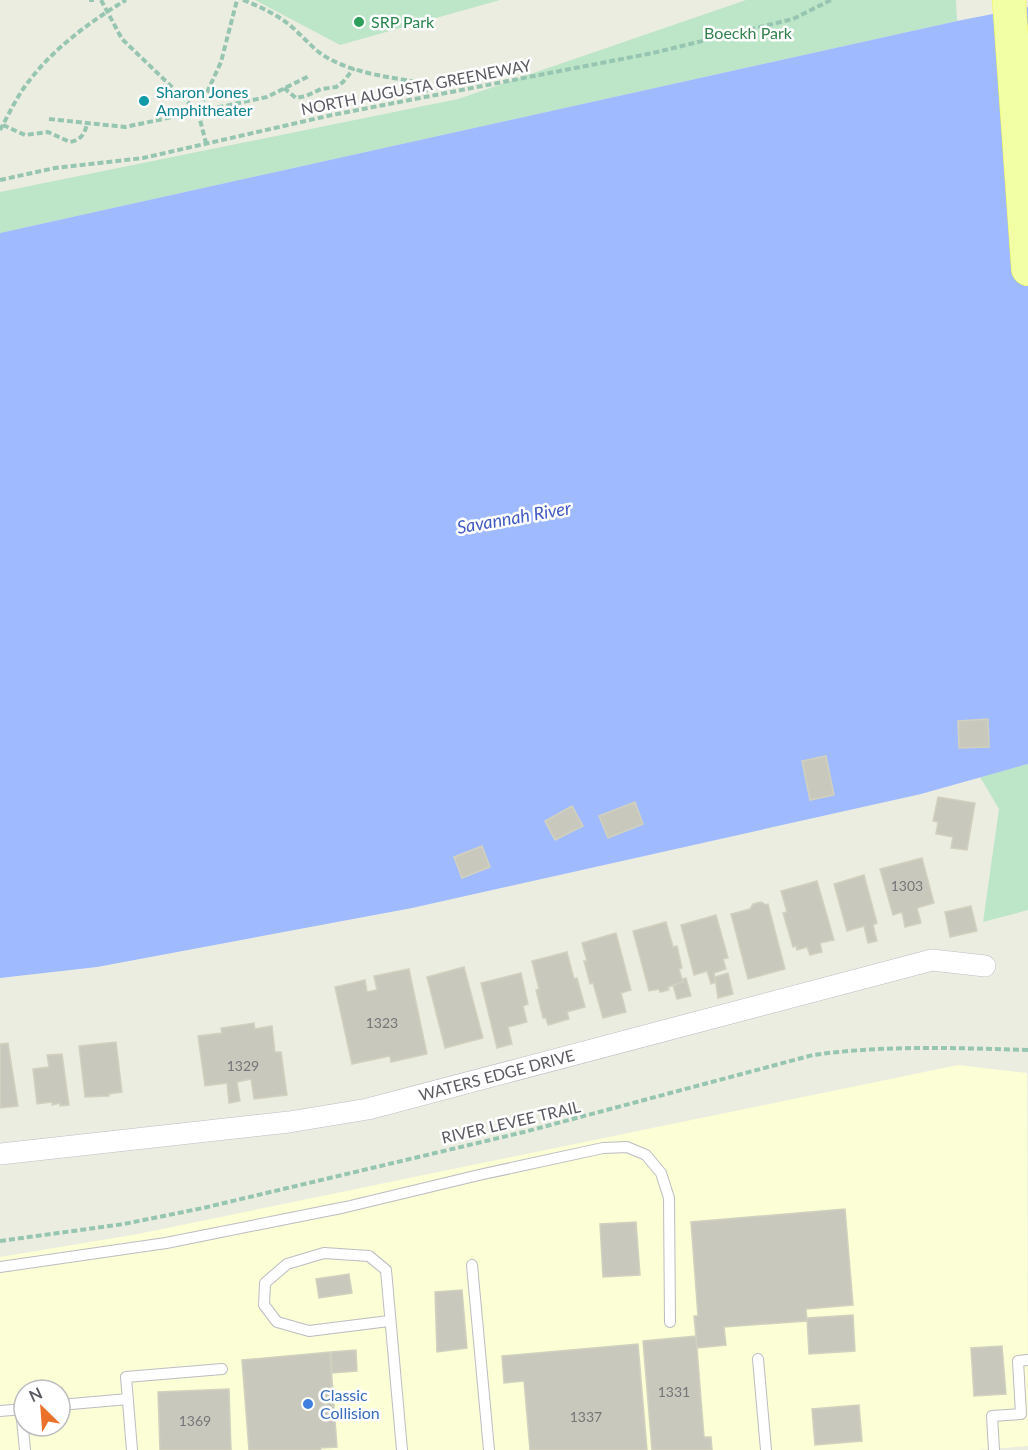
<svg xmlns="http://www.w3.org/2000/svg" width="1028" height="1450" font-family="Lato,sans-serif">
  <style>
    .commercial { fill: #fcfed5; fill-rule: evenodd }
    .green { fill: #bde5c8 }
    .water { fill: #9fbaff }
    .building { fill: #c8c8bd; stroke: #d2d1bf; stroke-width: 1.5 }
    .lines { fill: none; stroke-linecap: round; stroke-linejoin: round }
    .service-casing { stroke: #bcbcc3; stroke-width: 12 }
    .minor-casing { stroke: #bcbcc3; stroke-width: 22 }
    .primary-casing { stroke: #f1f354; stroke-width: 34 }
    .path { stroke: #96c6b1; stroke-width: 4; stroke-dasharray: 6 3; stroke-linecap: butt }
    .service { stroke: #fff; stroke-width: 10 }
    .minor { stroke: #fff; stroke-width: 21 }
    .primary { stroke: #f3ffa4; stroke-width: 33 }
    .leisure-dot { fill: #2e9e5b; stroke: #fff; stroke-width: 2 }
    .culture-dot { fill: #0f9aa8; stroke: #fff; stroke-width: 2 }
    .shop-dot { fill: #3f7fe0; stroke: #fff; stroke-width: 2 }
    .labels { text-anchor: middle; stroke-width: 5; stroke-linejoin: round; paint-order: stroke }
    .number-label { font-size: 14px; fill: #767679 }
    .leisure-label { font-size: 16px; fill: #27864d; stroke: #fff; text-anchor: start }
    .park-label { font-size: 16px; fill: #32814d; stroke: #fff }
    .street-label { font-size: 16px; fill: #5a5b62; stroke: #fff }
    .culture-label { font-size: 16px; fill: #0d838f; stroke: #fff; text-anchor: start }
    .shop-label { font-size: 16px; fill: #366cbe; stroke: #fff; text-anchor: start }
    .water-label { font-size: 18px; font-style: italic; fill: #415bc4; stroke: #fff }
  </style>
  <rect width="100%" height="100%" fill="#ecede1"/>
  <path class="commercial" d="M958,1065L1027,1073L1028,1446L979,1450H0V1257L138,1234ZM24,1390H60V1426H24Z"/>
  <path class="green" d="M255,0H500L340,45Z
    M746,0H956L957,21L0,233V192L458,99Z
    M1028,764V910L983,922L999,809L980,777Z"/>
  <path class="water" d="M1028,7V764L921,794L412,908L97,967L0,978V233L957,21Z"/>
  <path class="building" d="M988,719L989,747L959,748L958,721Z
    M826,756L834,795L810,800L802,761Z
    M938,797L975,803L967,850L951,848L953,837L936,834L938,822L933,821Z
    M635,802L643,824L608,838L599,816Z
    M572,806L583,826L555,840L545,821Z
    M482,846L490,867L462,878L454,857Z
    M922,858L934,903L917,908L921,923L905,927L902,912L893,915L880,869Z
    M864,875L877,923L873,925L877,941L868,943L864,926L847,931L834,884Z
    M817,881L834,940L820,943L822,952L810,955L807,947L797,950L796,946L793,947L783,913L787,912L781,891Z
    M761,902L766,905L768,904L785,969L748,979L731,914L750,909L753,904Z
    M971,906L977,931L950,937L945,912Z
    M716,915L728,958L723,959L726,969L714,973L716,982L711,984L707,971L694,975L681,925Z
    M666,922L673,947L677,946L682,968L679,969L683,982L668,987L669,990L660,992L659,989L649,991L633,931Z
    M616,933L631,990L621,993L626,1012L603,1018L593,983L590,984L584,961H587L582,943Z
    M567,952L574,979L577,978L585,1007L567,1012L569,1019L548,1025L546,1018H543L536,990L539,989L532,961Z
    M464,967L483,1038L445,1048L427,977Z
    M409,969L427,1054L391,1062L390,1056L352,1064L335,987L365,980L367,992L377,990L374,976Z
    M521,973L528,1004L523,1006L527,1022L508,1027L512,1044L497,1048L481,983Z
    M728,973L733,994L718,998L715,977Z
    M686,978L691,996L677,999L673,985L683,982L682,979Z
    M254,1023L255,1029L272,1026L275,1052H281L287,1095L254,1099L251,1079L237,1082L240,1101L229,1103L227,1083L205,1086L198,1036L222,1033L221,1028Z
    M116,1042L122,1092L109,1094V1096L85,1097L79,1046Z
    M8,1043L18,1106L0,1108V1044Z
    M62,1054L69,1105L60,1106V1103L52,1105V1102L37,1104L33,1069L49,1067L47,1055Z
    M845,1209L853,1305L806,1309L807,1321L724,1327L726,1345L697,1348L694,1316H698L691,1222Z
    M636,1222L640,1275L603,1277L600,1224Z
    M349,1274L352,1293L319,1298L316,1279Z
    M462,1290L467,1348L437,1352L435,1292Z
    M853,1315L855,1351L809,1354L807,1318Z
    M696,1336L704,1437H711L712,1450H652L643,1341Z
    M638,1344L647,1450H530L524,1381L504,1383L502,1356Z
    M1002,1346L1006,1394L974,1396L971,1348Z
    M356,1350L357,1371L332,1373L331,1352Z
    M330,1352L337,1447L320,1448L321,1450H249L242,1360Z
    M229,1389L231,1450H160L158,1392Z
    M859,1405L862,1441L815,1445L812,1409Z"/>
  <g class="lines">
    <defs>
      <path id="service" d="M472,1265L489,1450
        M0,1267L166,1243L346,1207L479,1175L603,1148L627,1147L646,1155L661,1173L669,1198L670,1322
        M389,1321L309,1331L277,1322L264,1305L265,1283L287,1264L324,1253L369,1256L386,1270L402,1450
        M758,1359L766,1450
        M60,1405L128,1399
        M21,1409L25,1450
        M0,1411L24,1409
        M132,1450L126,1377L222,1369
        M994,1450L992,1416L1021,1414L1018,1361L1028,1360"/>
      <g id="minor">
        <path id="s1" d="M0,1154L289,1122L368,1109L932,960L985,966"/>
      </g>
      <path id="primary" d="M1009,0L1028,269"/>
    </defs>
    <use href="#service" class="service-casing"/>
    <use href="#minor" class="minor-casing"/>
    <use href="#primary" class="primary-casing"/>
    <path class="path" d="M89,0H94
      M101,0L122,39L198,112L221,62L237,0
      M243,0C261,7 278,15 292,27C302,36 310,45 320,53C348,73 389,77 423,83L427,96
      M284,88L296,98L306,96L321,89L336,87L343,82L354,68
      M198,112L206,143
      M49,119L125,127L267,97L309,76
      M3,125L25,135L48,132L70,142C81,140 85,134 87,123
      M0,130C9,114 17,96 29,81C54,48 91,21 126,0
      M0,180L55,168L143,158L332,115L653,53L793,19L831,0
      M0,1241L124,1224L203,1208L524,1132L813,1055C885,1045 956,1048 1028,1050"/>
    <use href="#service" class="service"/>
    <use href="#minor" class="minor"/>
    <use href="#primary" class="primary"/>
  </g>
  <circle class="leisure-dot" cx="359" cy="22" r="6"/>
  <circle class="culture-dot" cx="144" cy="101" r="6"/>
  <circle class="shop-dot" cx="308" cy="1404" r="6"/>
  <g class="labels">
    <g class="number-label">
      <text x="907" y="891">1303</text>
      <text x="382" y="1028">1323</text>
      <text x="243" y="1071">1329</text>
      <text x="674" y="1397">1331</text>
      <text x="586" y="1422">1337</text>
      <text x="195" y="1426">1369</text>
    </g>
    <g class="leisure-label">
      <text x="371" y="28">SRP Park</text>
    </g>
    <g class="park-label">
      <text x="748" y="39">Boeckh Park</text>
    </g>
    <g class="street-label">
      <text transform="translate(416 87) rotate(-11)" y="6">NORTH AUGUSTA GREENEWAY</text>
      <text dy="6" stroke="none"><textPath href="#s1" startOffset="504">WATERS EDGE DRIVE</textPath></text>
      <text transform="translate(511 1122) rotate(-13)" y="6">RIVER LEVEE TRAIL</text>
    </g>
    <g class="culture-label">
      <text x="156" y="98">Sharon Jones<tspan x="156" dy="18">Amphitheater</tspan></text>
    </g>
    <g class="shop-label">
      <text x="320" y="1401">Classic<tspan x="320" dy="18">Collision</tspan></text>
    </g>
    <g class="water-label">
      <text transform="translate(514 518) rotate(-10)" y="6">Savannah River</text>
    </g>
  </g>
  <g transform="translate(42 1408) rotate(335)"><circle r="28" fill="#ffffff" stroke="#bdbdc0" stroke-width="1.5"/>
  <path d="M0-4.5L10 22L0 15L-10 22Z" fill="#eb7029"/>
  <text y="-9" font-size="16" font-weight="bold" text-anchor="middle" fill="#5a5b62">N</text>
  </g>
</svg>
